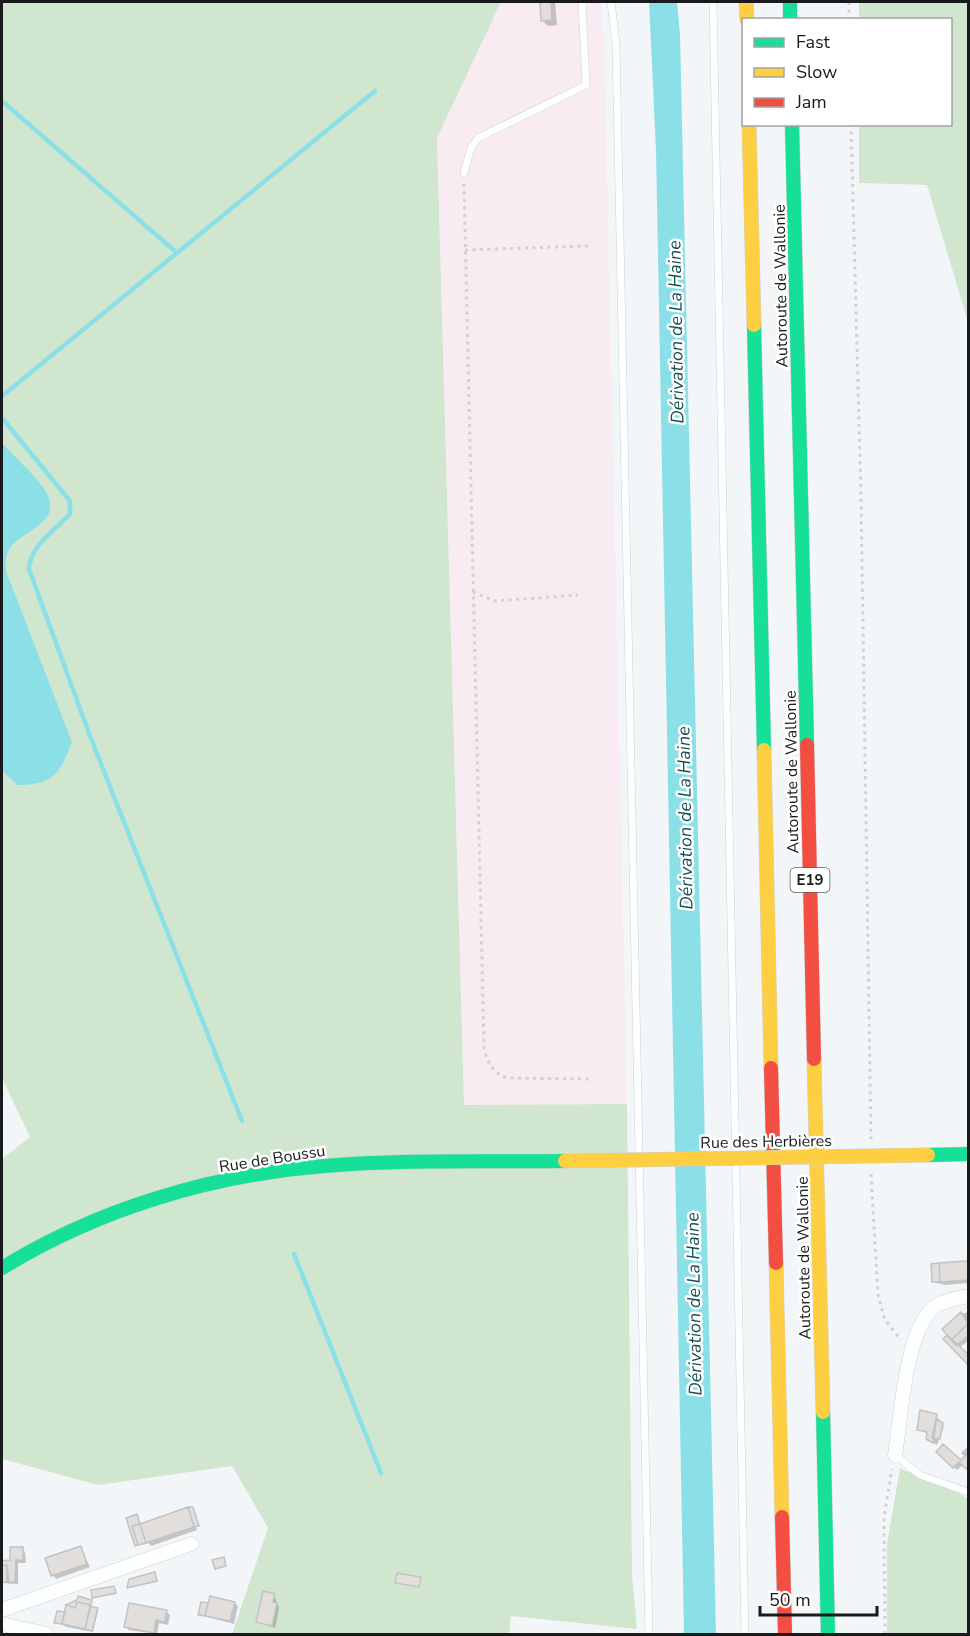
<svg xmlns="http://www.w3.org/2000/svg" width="970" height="1636" font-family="'Nunito Sans',sans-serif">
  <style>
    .industrial { fill: #f8ecf2 }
    .green { fill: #d1e6ce }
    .water { fill: #8be0e7 }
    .shadow { fill: #0003 }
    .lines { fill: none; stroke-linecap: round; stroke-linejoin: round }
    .stream { stroke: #8be0e7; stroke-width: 4.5 }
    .building { fill: #e2dedb; stroke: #c2c3c3; stroke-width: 1.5 }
    .lane-casing { stroke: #cfd1d2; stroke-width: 8 }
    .street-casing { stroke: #cfd1d2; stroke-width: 15 }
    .fast-casing { stroke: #cfd1d2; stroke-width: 15 }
    .slow-casing { stroke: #cfd1d2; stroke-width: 15 }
    .jam-casing { stroke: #cfd1d2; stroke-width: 15 }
    .path { stroke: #d1d1d2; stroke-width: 3; stroke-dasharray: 3 4.5; stroke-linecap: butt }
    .lane { stroke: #fdfefe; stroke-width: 7 }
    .street { stroke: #fdfefe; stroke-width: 14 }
    .fast { stroke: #16e098; stroke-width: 14 }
    .slow { stroke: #ffcf43; stroke-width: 14 }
    .jam { stroke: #f24e42; stroke-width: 14 }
    .slow-bridge-casing { stroke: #cfd1d2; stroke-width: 15; stroke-linecap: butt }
    .slow-bridge { stroke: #ffcf43; stroke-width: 14 }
    .labels { text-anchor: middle; stroke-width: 5; stroke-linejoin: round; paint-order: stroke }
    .shield { fill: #fff; stroke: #5d5f5f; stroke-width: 1.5 }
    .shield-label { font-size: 15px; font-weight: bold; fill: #181a1b }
    .street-label { font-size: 16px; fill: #181a1b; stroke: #fff }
    .water-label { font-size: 18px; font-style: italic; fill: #164c50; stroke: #fff }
  </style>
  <rect width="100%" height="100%" fill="#f3f6f8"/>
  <path class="industrial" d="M501,2H601L604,40L627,1104L464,1106L437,138Z"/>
  <path class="green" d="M2,2H501L437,138L464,1105L627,1104L632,1574L637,1629L511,1616L509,1634H232L268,1528L232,1466L98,1485L2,1459V1159L30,1137L2,1078Z
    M859,2H968V322L927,185L859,183V125L950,124V20L859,19Z
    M900,1468L937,1485L953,1490L968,1499V1634H887V1544Z"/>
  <path class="water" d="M649,2H677L680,35L716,1634H684L656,151Z
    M2,443C15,458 35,474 46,492C64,523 22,530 10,548C5,555 6,563 6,571L72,742C60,774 53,785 17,785L2,770Z"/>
  <path class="shadow" d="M541,2H555L557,25L548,26L543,21Z
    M968,1262V1283L945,1285L933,1282L940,1265Z
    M968,1312V1341L959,1348L968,1357V1363L945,1339L962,1314Z
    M936,1416L944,1426L937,1445L927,1439L928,1434L918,1429Z
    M966,1448L968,1450V1469L964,1464L957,1470L938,1452L961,1462L966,1458L961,1453Z
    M194,1510L199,1527H196L197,1530L151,1546L147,1541V1544L136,1545Z
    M22,1548L25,1552L26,1563H18V1584L2,1583V1585V1562H12Z
    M81,1548L90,1567L56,1579L53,1575Z
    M155,1574L157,1582L129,1587Z
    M114,1587L116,1594L94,1597Z
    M274,1595L279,1608L275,1628L258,1622Z
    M91,1601V1608L98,1611L93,1632L67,1627L56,1622L66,1614Z
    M234,1603L238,1606L234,1624L200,1615L202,1604Z
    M166,1612L170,1615L168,1625L159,1623L157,1634L129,1630L125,1627Z"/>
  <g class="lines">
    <path class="stream" d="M2,101L176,252
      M2,396L375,91
      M2,418L70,501V514C55,530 30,546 29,569L90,736L242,1121
      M294,1254L381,1473"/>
  </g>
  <path class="building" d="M540,2H551L552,20L541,21Z
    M965,1261H968V1280L940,1282L939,1263Z
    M939,1263L940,1282H932L931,1264Z
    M961,1312L968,1324L951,1340L942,1329Z
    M968,1324V1336L956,1345L951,1340Z
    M947,1335L968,1354V1365L943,1339Z
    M920,1410L937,1414L933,1443L926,1439L927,1432L917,1430Z
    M936,1419L943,1423L940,1439L932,1438Z
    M943,1444L961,1460L968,1453V1466L966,1469L959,1462L953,1468L936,1452Z
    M188,1507H193L199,1526L194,1527Z
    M188,1507L194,1527L146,1543L140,1524Z
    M137,1514L140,1524L132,1526L138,1545L135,1546L126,1518Z
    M140,1524L146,1543L138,1545L132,1526Z
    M81,1546L87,1564L51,1576L45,1558Z
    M10,1547H23V1560H16L15,1581L9,1583L7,1565H2V1561L10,1560Z
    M224,1557L226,1566L215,1569L212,1560Z
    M2,1565H7V1582H2Z
    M155,1572L157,1581L127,1588L129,1579Z
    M397,1573L421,1577L419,1587L395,1583Z
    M114,1586L116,1593L92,1598L91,1590Z
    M263,1591L275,1594L273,1602L277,1603L272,1626L256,1622Z
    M78,1596L92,1600L91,1605L77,1602L75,1608L66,1605L77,1600Z
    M210,1596L235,1602L230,1621L205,1616Z
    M77,1602L91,1605L85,1629L62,1624L66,1605L75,1608Z
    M201,1602L208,1603L205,1616L198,1615Z
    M129,1603L167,1610L165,1622L156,1620L154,1633L124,1627Z
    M90,1606L98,1608L92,1631L85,1629Z
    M57,1611L65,1612L62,1624L54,1623Z"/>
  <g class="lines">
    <defs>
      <path id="lane" d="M611,2L616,44L649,1634
        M713,2L745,1634
        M464,173L471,148L478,138L586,85L582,2
        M895,1455L920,1475L968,1492"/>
      <path id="street" d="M895,1455C901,1419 905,1325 937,1305C946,1300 959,1298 968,1296
        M2,1610L191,1544
        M2,1624L46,1634"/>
      <path id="fast" d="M790,2V20
        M792,124L807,745
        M754,325L764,750
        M928,1155L968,1154
        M2,1268C98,1209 211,1175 324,1166C404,1159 485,1162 565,1161
        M823,1412L828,1634"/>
      <path id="slow" d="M746,2L747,20
        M749,124L754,325
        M764,750L771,1068
        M814,1059L823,1412
        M776,1263L782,1517"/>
      <path id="jam" d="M807,745L814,1059
        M771,1068L776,1263
        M782,1517L785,1634"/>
    </defs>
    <use href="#lane" class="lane-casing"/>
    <use href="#street" class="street-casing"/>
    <use href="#fast" class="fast-casing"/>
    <use href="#slow" class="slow-casing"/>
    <use href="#jam" class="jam-casing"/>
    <path class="path" d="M849,2V20
      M851,124L861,497L871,1140
      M464,184L484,1048C488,1064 492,1072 507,1078L592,1079
      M465,250L589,246
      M473,592L495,601L578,595
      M871,1174L878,1295L885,1320L901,1340
      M885,1634L884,1517L892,1469"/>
    <use href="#lane" class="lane"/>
    <use href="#street" class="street"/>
    <use href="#fast" class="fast"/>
    <use href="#slow" class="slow"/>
    <use href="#jam" class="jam"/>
    <defs>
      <path id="slow-bridge" d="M565,1161L928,1155"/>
    </defs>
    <use href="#slow-bridge" class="slow-bridge-casing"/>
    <use href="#slow-bridge" class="slow-bridge"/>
  </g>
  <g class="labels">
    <rect class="shield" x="790.5" y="868" width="39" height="24" rx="4.5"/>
    <g class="shield-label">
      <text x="810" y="885">E19</text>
    </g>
    <g class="street-label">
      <text transform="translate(780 286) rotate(-91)" y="6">Autoroute de Wallonie</text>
      <text transform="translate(791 772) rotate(-91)" y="6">Autoroute de Wallonie</text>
      <text transform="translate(766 1141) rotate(-1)" y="6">Rue des Herbières</text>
      <text transform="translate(272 1158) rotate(-9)" y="6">Rue de Boussu</text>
      <text transform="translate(803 1258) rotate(-91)" y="6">Autoroute de Wallonie</text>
    </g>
    <g class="water-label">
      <text transform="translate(676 332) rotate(-91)" y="6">Dérivation de La Haine</text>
      <text transform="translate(685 818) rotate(-91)" y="6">Dérivation de La Haine</text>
      <text transform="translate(694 1304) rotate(-91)" y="6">Dérivation de La Haine</text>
    </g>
  </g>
  <rect width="970" height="1636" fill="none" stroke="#181a1b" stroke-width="6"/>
  <rect x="742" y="18" width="210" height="108" fill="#ffffff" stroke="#a3a3a4" stroke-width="1.5"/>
  <rect x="754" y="38" width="30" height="9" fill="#16e098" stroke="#a3a3a4" stroke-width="1.5"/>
  <text x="796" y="48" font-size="18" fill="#181a1b">Fast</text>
  <rect x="754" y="68" width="30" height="9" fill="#ffcf43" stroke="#a3a3a4" stroke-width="1.5"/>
  <text x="796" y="78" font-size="18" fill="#181a1b">Slow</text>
  <rect x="754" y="98" width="30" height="9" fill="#f24e42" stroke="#a3a3a4" stroke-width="1.5"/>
  <text x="796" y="108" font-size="18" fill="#181a1b">Jam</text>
  <path d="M760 1606v9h117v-9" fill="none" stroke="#181a1b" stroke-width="3"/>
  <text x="769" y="1606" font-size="18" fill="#181a1b" stroke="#ffffff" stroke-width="4.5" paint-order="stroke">50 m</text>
</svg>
